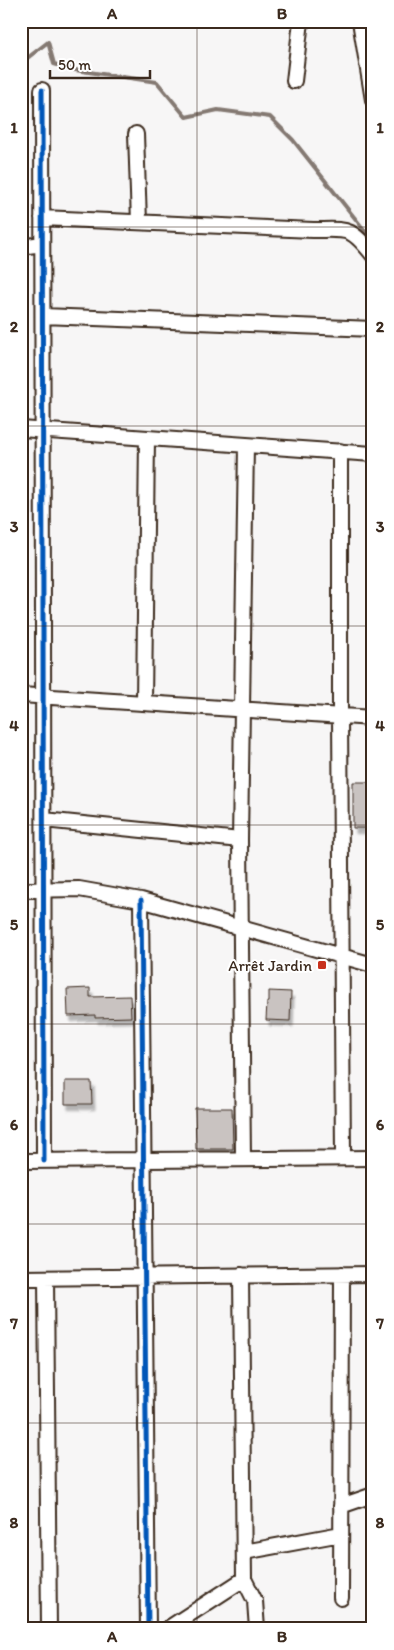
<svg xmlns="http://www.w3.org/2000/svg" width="394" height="1650" font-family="Itim,sans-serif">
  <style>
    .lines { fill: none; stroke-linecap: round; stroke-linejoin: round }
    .stream { stroke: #847972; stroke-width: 4 }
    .building { fill: #c9c3c1; stroke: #3b2a1e; filter: url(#shadow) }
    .minor-casing { stroke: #3b2a1e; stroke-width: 18 }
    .minor { stroke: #fff; stroke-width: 14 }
    .cycleway-casing { stroke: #fff; stroke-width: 8 }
    .cycleway { stroke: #0057b8; stroke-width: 5 }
    .grid { fill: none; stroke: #3b2a1e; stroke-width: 1; stroke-opacity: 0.55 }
    .poi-dot { fill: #c8321e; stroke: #fff; stroke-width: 2 }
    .labels { text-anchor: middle; stroke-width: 4; stroke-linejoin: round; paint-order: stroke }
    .poi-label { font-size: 16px; fill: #3b2a1e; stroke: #fff; text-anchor: end }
    .neatline { fill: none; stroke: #3b2a1e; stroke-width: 2 }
    .grid-label { font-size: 16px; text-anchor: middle; font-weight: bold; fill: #3b2a1e }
  </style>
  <defs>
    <filter id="shadow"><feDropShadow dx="3" dy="5.5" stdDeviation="1" flood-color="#0004"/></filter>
  </defs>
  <rect width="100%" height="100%" fill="#f7f6f6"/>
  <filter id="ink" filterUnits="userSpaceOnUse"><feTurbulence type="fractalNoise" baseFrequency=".02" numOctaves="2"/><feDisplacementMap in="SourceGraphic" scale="10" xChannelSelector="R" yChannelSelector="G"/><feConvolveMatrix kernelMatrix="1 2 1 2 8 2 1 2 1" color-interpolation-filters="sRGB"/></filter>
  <g filter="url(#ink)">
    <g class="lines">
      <path class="stream" d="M21,63L48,42L54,64L75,70L157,82L186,117L218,110L270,117L293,140L373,241"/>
    </g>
    <path class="building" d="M353,782H373V828H353Z
      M90,988V997L130,996L131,1017L95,1018V1015L68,1016L67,989Z
      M269,991L291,992L290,1021L266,1020L267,1002H269Z
      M65,1081H91L92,1104H65Z
      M195,1108H232L233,1149H196Z"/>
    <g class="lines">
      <defs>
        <path id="minor" d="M360,21L373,100
          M294,81L301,21
          M42,90L44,1161
          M136,134L139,222
          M42,218L313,230C348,230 350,226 373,255
          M21,247L42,244
          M43,316L373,329
          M21,429L373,454
          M340,451V716L343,1158
          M21,695L373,718
          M144,703L147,438
          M44,820L240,840
          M21,890L79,889L141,900L373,965
          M141,900L148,1629
          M243,1159L240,840L246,445
          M21,1161L373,1158
          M241,1275L244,1579L255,1601L257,1629
          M21,1278L373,1274
          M46,1278L49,1629
          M341,1506L373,1495
          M244,1552L341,1534
          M341,1598L342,1274
          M167,1629L244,1579"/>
      </defs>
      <use href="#minor" class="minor-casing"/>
      <use href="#minor" class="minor"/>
      <defs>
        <path id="cycleway" d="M42,90L44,1161
          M141,900L148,1629"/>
      </defs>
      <use href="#cycleway" class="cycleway-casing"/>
      <use href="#cycleway" class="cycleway"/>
    </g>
  </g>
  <path class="grid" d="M197,21V1629M21,227H373M21,426H373M21,626H373M21,825H373M21,1024H373M21,1224H373M21,1423H373"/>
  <rect class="poi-dot" x="317" y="960" width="10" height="10" rx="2.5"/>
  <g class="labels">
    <g class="poi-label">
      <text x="312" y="971">Arrêt Jardin</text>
    </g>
  </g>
  <rect width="394" height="1650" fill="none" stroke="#fff" stroke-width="55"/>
  <path d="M50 70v8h100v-8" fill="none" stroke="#3b2a1e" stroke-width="2.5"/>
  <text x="58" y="70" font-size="15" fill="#3b2a1e" stroke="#ffffff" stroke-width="4" paint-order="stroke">50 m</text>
  <rect x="28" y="28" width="338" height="1594" class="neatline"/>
  <g class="grid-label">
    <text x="112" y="19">A</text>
    <text x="282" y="19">B</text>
    <text x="14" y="133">1</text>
    <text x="380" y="133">1</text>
    <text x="14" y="332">2</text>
    <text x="380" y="332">2</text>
    <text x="14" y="532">3</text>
    <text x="380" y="532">3</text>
    <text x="14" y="731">4</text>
    <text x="380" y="731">4</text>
    <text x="14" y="930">5</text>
    <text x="380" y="930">5</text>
    <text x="14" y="1130">6</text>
    <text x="380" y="1130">6</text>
    <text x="14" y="1329">7</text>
    <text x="380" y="1329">7</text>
    <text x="14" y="1528">8</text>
    <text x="380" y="1528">8</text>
    <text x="112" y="1642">A</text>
    <text x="282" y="1642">B</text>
  </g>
</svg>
